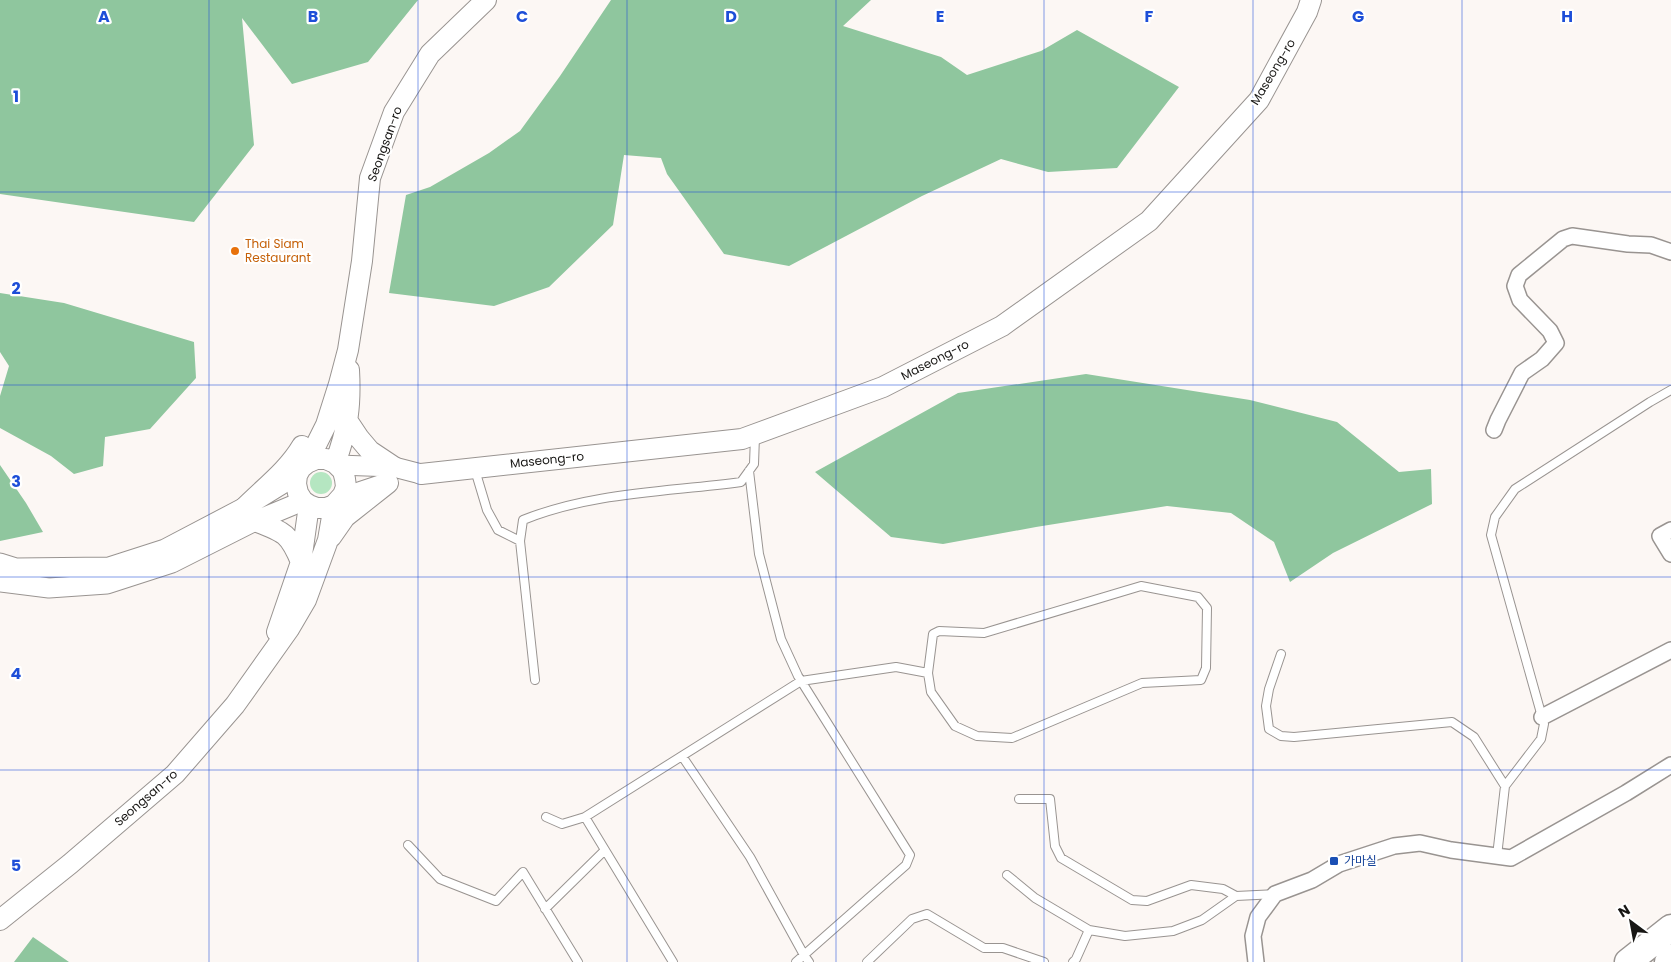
<svg xmlns="http://www.w3.org/2000/svg" width="1671" height="962" font-family="Poppins,'Noto Sans KR',sans-serif">
  <style>
    .green { fill: #b5e6c1 }
    .forest { fill: #8fc69e }
    .lines { fill: none; stroke-linecap: round; stroke-linejoin: round }
    .service-casing { stroke: #999491; stroke-width: 10 }
    .minor-casing { stroke: #999491; stroke-width: 18 }
    .tertiary-casing { stroke: #999491; stroke-width: 21 }
    .secondary-casing { stroke: #999491; stroke-width: 22 }
    .motorway-casing { stroke: #999491; stroke-width: 29 }
    .service { stroke: #fff; stroke-width: 8 }
    .minor { stroke: #fff; stroke-width: 15 }
    .tertiary { stroke: #fff; stroke-width: 19 }
    .secondary { stroke: #fff; stroke-width: 20 }
    .motorway { stroke: #fff; stroke-width: 26 }
    .grid { fill: none; stroke: #1d4ed8; stroke-width: 1; stroke-opacity: 0.55 }
    .food-dot { fill: #e8710a; stroke: #fff; stroke-width: 2 }
    .transit-dot { fill: #1a4fb4; stroke: #fff; stroke-width: 2 }
    .labels { text-anchor: middle; stroke-width: 4.5; stroke-linejoin: round; paint-order: stroke }
    .street-label { font-size: 12px; fill: #181715; stroke: #fff }
    .food-label { font-size: 12px; fill: #c56008; stroke: #fff; text-anchor: start }
    .transit-label { font-size: 12px; fill: #164399; stroke: #fff; text-anchor: start }
    .grid-label { font-size: 16px; text-anchor: middle; font-weight: bold; fill: #1d4ed8; stroke: #fff; stroke-width: 4.5; stroke-linejoin: round; paint-order: stroke }
  </style>
  <rect width="100%" height="100%" fill="#fcf7f4"/>
  <path class="green" d="M310 483a11 11 0 1 1 22 0a11 11 0 1 1-22 0Z"/>
  <path class="forest" d="M0,0H418L368,62L292,84L242,18L254,145L194,222L0,194Z
    M611,0H871L843,26L941,57L967,75L1041,51L1077,30L1179,87L1117,168L1048,172L1001,159L922,196L789,266L724,254L667,174L661,158L624,155L613,225L549,287L494,306L389,293L406,195L430,187L489,153L520,131L560,76Z
    M0,293L64,303L194,342L196,378L150,429L105,437L103,466L74,474L51,456L0,428V396L9,366L0,352Z
    M1086,374L1250,400L1337,422L1399,472L1431,469L1432,504L1333,553L1290,582L1274,542L1231,513L1167,506L1036,527L943,544L891,537L815,472L958,393Z
    M0,465L26,503L43,532L0,541Z
    M33,937L69,962H14Z"/>
  <g class="lines">
    <defs>
      <path id="service" d="M475,470L487,510L498,530L520,541L535,680
        M749,471L759,554L781,639L798,676L910,855L906,865L796,962
        M520,541L523,520C592,492 668,492 741,482L754,464L755,436
        M1281,654L1269,689L1266,706L1269,729L1281,736L1294,737L1452,722L1474,737L1505,786
        M682,756L750,857L804,955L809,962
        M1019,799H1050L1055,846L1061,858L1132,900L1147,901L1191,885L1223,889L1236,896
        M546,817L562,824L585,817
        M408,845L440,879L496,901L523,872L578,962
        M605,850L673,962
        M1497,856L1505,786L1541,739L1544,724L1491,535L1495,517L1515,489L1650,402L1671,390
        M1007,875L1035,898L1089,930
        M545,909L605,850L585,817L801,681L896,667L928,673L931,692L955,726L977,736L1012,738L1142,683L1201,680L1206,668L1207,608L1198,597L1141,586L984,633L939,631L933,634L928,673
        M867,962L912,919L927,914L984,948H1003L1044,962
        M1073,962L1076,959L1089,930L1125,936L1173,931L1202,920L1236,896L1275,894"/>
      <path id="minor" d="M1494,430L1498,420L1522,373L1542,359L1556,343L1550,331L1520,300L1515,286L1519,275L1563,239L1572,236L1628,244L1651,245L1671,252
        M1671,530L1660,536L1671,554
        M1542,717L1671,650
        M1256,962L1253,936L1258,917L1275,894L1312,880L1339,864L1394,846L1420,843L1451,850L1511,858L1626,793L1671,765"/>
      <path id="tertiary" d="M338,465L394,467L421,474
        M343,495L353,494L386,483
        M0,563L16,568L109,567L165,549L245,507L297,475
        M0,582L49,588L107,584L172,563L255,521L303,501"/>
      <path id="secondary" d="M347,420L359,438L370,451L394,467
        M307,463L316,459H326L335,463L343,471L345,479L346,487L343,495L334,505L326,508H317L309,505L303,501L298,493L296,484L297,475L301,468L307,463L326,425L339,384L348,350L362,261L370,178L394,112L430,54L486,0
        M335,463C348,429 351,405 349,370
        M421,474L742,439L883,387L1002,326L1149,221L1259,100L1307,12L1311,0
        M245,507C264,488 288,470 302,446
        M255,521C284,532 289,533 301,562
        M331,537L345,517L388,483
        M277,632L301,562L309,505
        M0,920L70,864L175,774L235,705L289,629L306,600L328,540L334,505"/>
      <path id="motorway" d="M1628,962L1671,928
        M1668,962L1671,958"/>
    </defs>
    <use href="#service" class="service-casing"/>
    <use href="#minor" class="minor-casing"/>
    <use href="#tertiary" class="tertiary-casing"/>
    <use href="#secondary" class="secondary-casing"/>
    <use href="#motorway" class="motorway-casing"/>
    <use href="#service" class="service"/>
    <use href="#minor" class="minor"/>
    <use href="#tertiary" class="tertiary"/>
    <use href="#secondary" class="secondary"/>
    <use href="#motorway" class="motorway"/>
  </g>
  <path class="grid" d="M209,0V962M418,0V962M627,0V962M836,0V962M1044,0V962M1253,0V962M1462,0V962M0,192H1671M0,385H1671M0,577H1671M0,770H1671"/>
  <circle class="food-dot" cx="235" cy="251" r="5"/>
  <rect class="transit-dot" x="1329" y="856" width="10" height="10" rx="2.5"/>
  <g class="labels">
    <g class="street-label">
      <text transform="translate(1273 72) rotate(-59)" y="4">Maseong-ro</text>
      <text transform="translate(385 144) rotate(-70)" y="4">Seongsan-ro</text>
      <text transform="translate(935 360) rotate(-27)" y="4">Maseong-ro</text>
      <text transform="translate(547 460) rotate(-6)" y="4">Maseong-ro</text>
      <text transform="translate(146 798) rotate(-41)" y="4">Seongsan-ro</text>
    </g>
    <g class="food-label">
      <text x="245" y="248">Thai Siam<tspan x="245" dy="14">Restaurant</tspan></text>
    </g>
    <g class="transit-label">
      <text x="1344" y="865">가마실</text>
    </g>
  </g>
  <g class="grid-label">
    <text x="104" y="22">A</text>
    <text x="313" y="22">B</text>
    <text x="522" y="22">C</text>
    <text x="731" y="22">D</text>
    <text x="940" y="22">E</text>
    <text x="1149" y="22">F</text>
    <text x="1358" y="22">G</text>
    <text x="1567" y="22">H</text>
    <text x="16" y="102">1</text>
    <text x="16" y="294">2</text>
    <text x="16" y="487">3</text>
    <text x="16" y="679">4</text>
    <text x="16" y="871">5</text>
  </g>
  <g transform="translate(1631 922) rotate(328)" stroke="#ffffff" stroke-width="4" paint-order="stroke">
  <path d="M0-4L9 19L0 12L-9 19Z" fill="#181715"/>
  <text y="-8" font-size="14" font-weight="bold" text-anchor="middle" fill="#181715">N</text>
  </g>
</svg>
